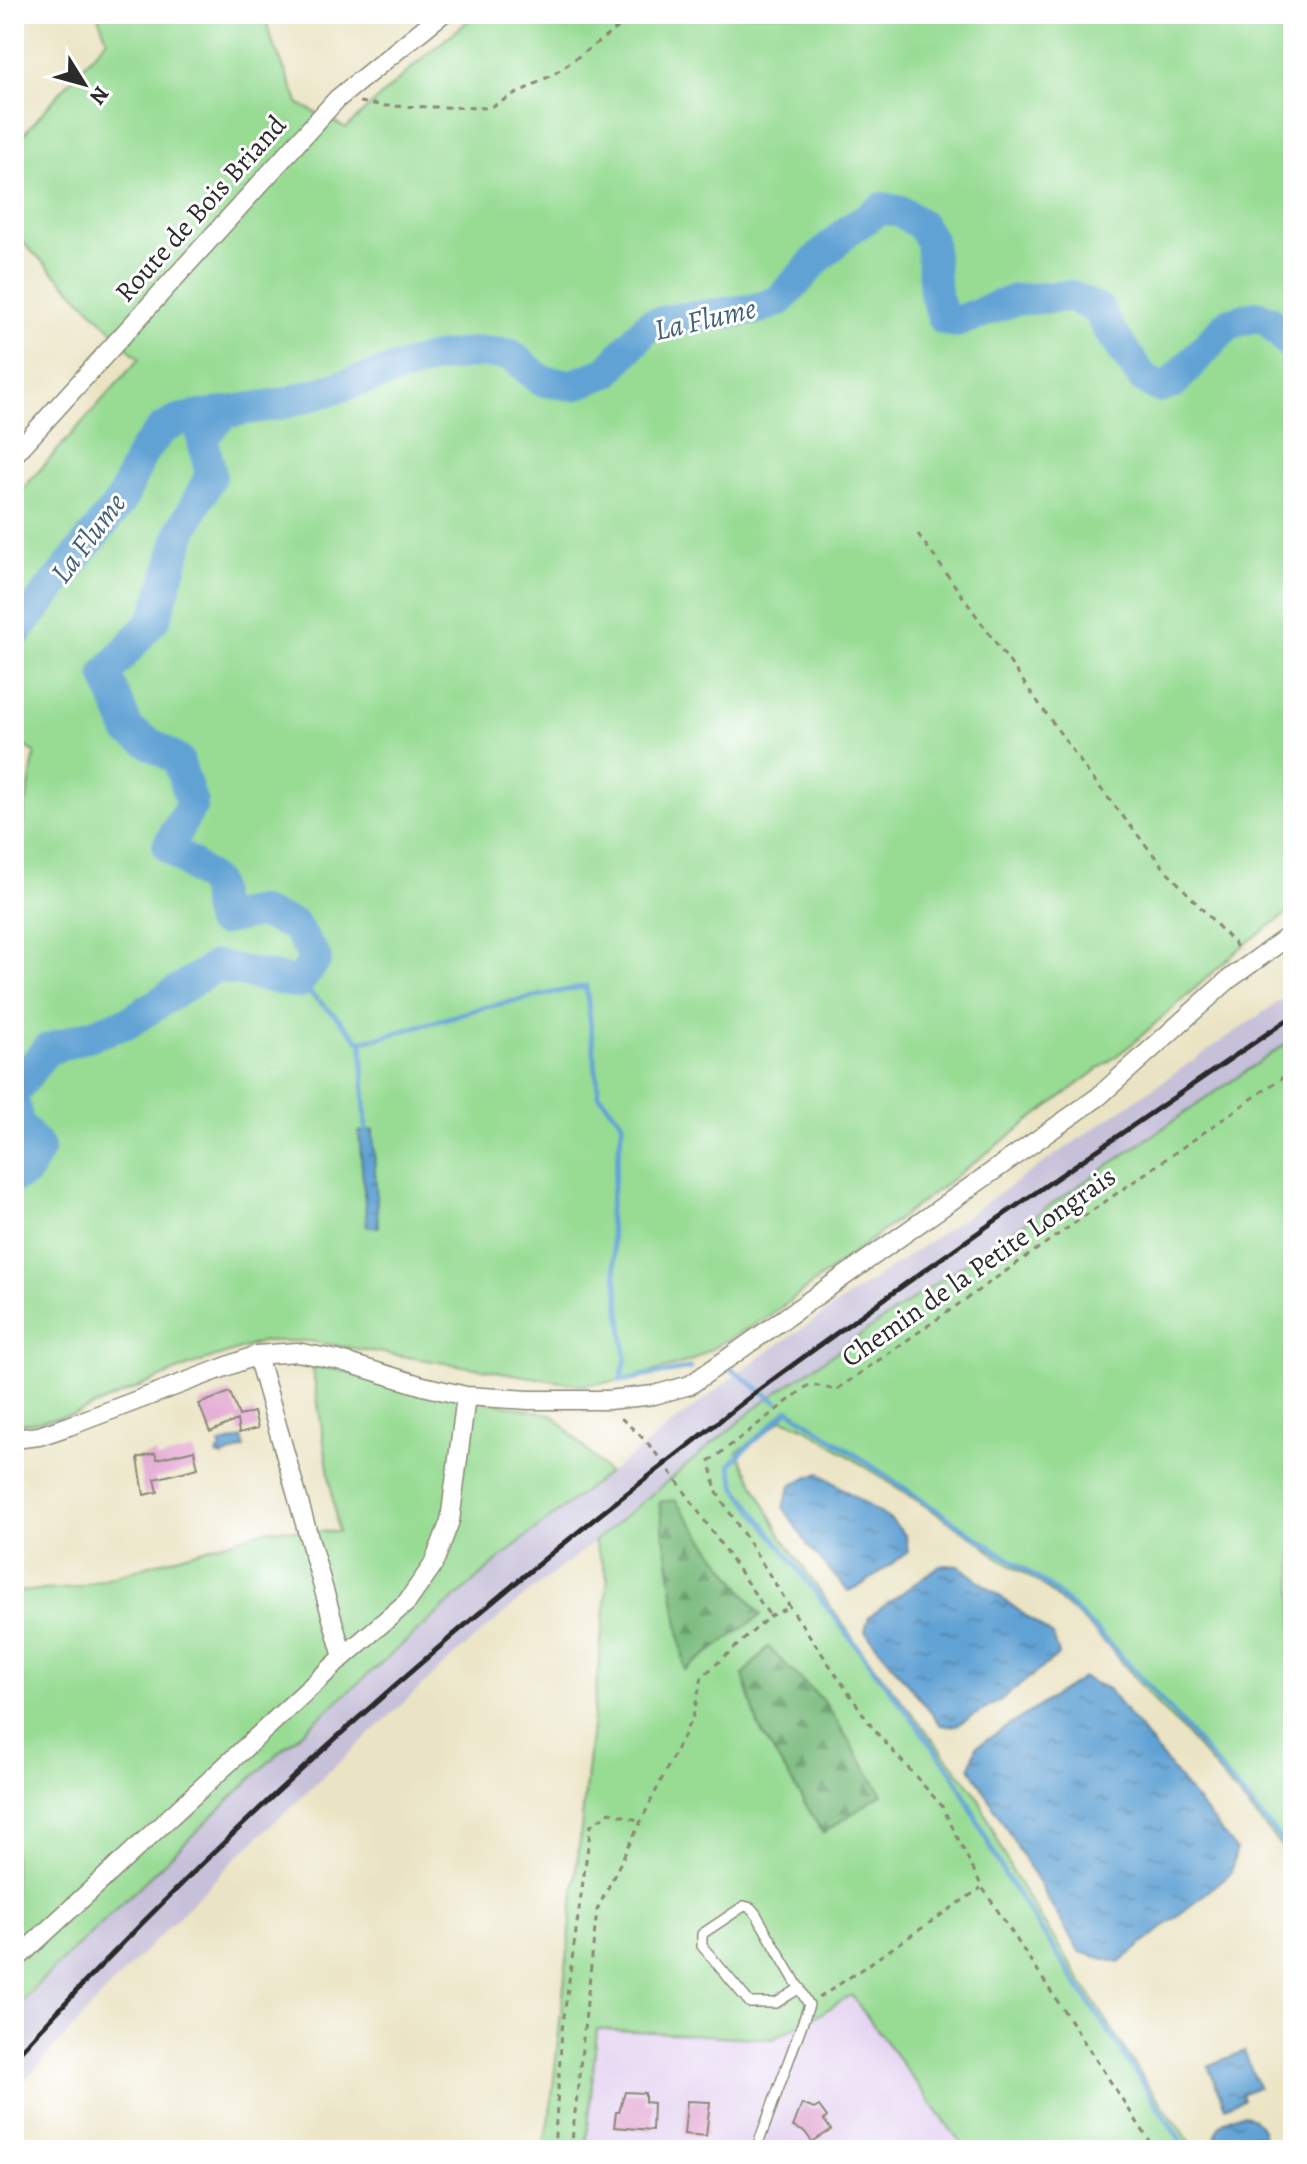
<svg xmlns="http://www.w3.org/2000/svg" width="1307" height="2164" font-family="Alegreya,serif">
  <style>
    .built { fill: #e4d3f1 }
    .railway { fill: #c6c0d9 }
    .green { fill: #98dc94; stroke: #628460; stroke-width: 2 }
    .forest { fill: url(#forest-firs); stroke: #527454; stroke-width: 2 }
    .water { fill: url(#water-ripples); stroke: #466680; stroke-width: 2 }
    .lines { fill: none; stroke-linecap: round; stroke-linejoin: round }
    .stream { stroke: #61a2d4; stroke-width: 5 }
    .river { stroke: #61a2d4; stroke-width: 32 }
    .building { fill: #e2a5d1 }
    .lane-casing { stroke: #8b8878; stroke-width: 12 }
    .street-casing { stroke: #8b8878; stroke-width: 21 }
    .path { stroke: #8b8878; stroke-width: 3; stroke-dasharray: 6 6; stroke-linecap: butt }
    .lane { stroke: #fff; stroke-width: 9 }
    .street { stroke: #fff; stroke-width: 18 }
    .rail { stroke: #2b2b2b; stroke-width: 5 }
    .labels { text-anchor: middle; stroke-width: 6; stroke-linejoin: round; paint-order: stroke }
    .street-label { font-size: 28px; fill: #2b2b2b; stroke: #fff }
    .water-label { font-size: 30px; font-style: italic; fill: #436177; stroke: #fff }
  </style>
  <defs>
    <pattern id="forest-firs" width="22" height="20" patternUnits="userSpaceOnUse" patternTransform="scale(2)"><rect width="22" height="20" fill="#7abc7e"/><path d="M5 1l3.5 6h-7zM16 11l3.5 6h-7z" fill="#649967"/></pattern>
    <pattern id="water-ripples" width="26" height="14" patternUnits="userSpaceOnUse" patternTransform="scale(2)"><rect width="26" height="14" fill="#61a2d4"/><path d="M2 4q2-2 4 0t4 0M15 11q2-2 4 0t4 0" fill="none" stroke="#5084ac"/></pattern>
  </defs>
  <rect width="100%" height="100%" fill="#fff"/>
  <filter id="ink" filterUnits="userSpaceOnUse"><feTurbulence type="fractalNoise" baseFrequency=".0125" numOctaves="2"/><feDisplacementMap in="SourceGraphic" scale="16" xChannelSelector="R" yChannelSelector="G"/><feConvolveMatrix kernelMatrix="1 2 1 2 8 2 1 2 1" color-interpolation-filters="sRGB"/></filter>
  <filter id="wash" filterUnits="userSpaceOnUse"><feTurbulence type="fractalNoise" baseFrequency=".006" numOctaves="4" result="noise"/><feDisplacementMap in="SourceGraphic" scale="32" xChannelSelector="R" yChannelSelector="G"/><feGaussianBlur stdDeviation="1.8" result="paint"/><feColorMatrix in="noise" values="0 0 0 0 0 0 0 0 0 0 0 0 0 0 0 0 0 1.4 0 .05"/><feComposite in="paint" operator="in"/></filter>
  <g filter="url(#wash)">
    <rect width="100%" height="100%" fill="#ebe4c4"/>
    <path class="built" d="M851,1994L966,2150H586L597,2029L773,2039L822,2013Z"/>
    <path class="railway" d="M1293,992V1039L763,1402L594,1542L527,1594L451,1659L238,1856L111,1986L14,2092V2010L37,1985L274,1757L517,1544L749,1365Z"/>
    <path class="green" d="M97,14H266L269,33L299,104L346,128L427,54L477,14H1293V909L1244,945L1132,1044L771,1315L690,1361L620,1381L581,1385L308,1341H264L189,1366L75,1414L30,1423H14V876L35,752L14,741V655L18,650L14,647V499L139,359L88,306L14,234V145L107,39Z
      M1293,1039V1860L1179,1726L1162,1710L1111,1649L1081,1619L1041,1584L1001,1560L980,1542L806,1428L783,1419L737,1452L782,1537L860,1648L977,1795L1014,1876L1145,2081L1196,2150H966L851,1995L822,2013L773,2039L597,2029L586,2150H542L549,2122L554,2078L608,1578L594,1542L763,1402Z
      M312,1365L553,1415L608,1473L517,1544L274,1757L37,1985L14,2010V1592L74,1588L270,1529L338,1532Z"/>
    <path class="forest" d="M675,1500L761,1615L685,1670L659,1502Z
      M768,1647L826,1704L882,1794L823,1833L759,1728L743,1675Z"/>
    <path class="water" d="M373,1130L378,1227H367L359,1132Z
      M242,1438L245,1448L222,1457L221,1455L218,1456L217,1453L221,1450L219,1445Z
      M819,1473L892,1521L906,1536L908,1552L862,1585L848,1591L809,1547L783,1507L792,1484Z
      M940,1565L959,1566L1053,1636L1059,1655L998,1702L955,1726L941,1725L865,1631L869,1617Z
      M1083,1678L1108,1689L1236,1850L1231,1873L1119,1963L1079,1952L970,1767L977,1746Z
      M1244,2051L1258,2087L1241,2094L1243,2100L1225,2107L1208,2066Z
      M1244,2114C1260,2121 1268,2133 1261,2150H1218C1210,2130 1224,2115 1244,2114Z"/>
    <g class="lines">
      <path class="stream" d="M298,983L335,1015L359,1041L379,1038L481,1008L586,986L599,1095L623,1123L609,1214L626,1359L620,1381L690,1368
        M362,1041L366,1131
        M731,1369L777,1402
        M1185,2147L1006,1877L953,1773L736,1487L730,1465C747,1443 770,1430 788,1409L1047,1585C1139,1664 1212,1763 1293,1853"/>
      <path class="river" d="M14,635L121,501L143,451L162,429L182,419L286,403L435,358L481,352L511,355L542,381L573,385L607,372L649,325L677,319L756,309L779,301L816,260L849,230L882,208L901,212L921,225L931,241L935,293L944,319L956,322L1015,300L1071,296L1099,310L1105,324L1143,378L1159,387L1172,384L1228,324L1256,316L1268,320L1293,347
        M14,1092L46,1050L129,1022L216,966L298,983L316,959L294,925L258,912L219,920L214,883L168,846L192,804L178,760L129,731L106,674L156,617L182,530L211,475L202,437L226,412
        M14,1104L18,1124L39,1148L26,1172L14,1177"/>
    </g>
    <g id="blocks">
      <path class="building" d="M230,1392L239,1416L254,1412L258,1428L239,1433L237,1420L210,1432L199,1404Z
        M194,1450L198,1468L155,1479L158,1492L144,1495L138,1458L155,1453L157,1459Z
        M625,2092L645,2093V2102L653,2103L652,2130L614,2127L616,2112H619Z
        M687,2101L710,2102L706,2136L684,2134Z
        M802,2104L814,2109L819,2106L827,2117L824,2120L831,2130L812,2142L805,2132L793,2127Z"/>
    </g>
  </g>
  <g filter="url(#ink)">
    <use href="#blocks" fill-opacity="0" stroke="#8b8878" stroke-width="2"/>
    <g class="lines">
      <defs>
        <path id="lane" d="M756,2150L809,2005L756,1914L751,1908L744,1906L702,1934V1946L750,2003H776L800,1988"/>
        <path id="street" d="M14,455L337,99L442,14
          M257,1355L343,1657
          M14,1439L39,1436L69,1426L257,1355L297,1352L338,1360L423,1386L466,1396L529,1400H608L654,1395L690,1385L1098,1097L1228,980L1293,933
          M14,1959L22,1954L343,1657L407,1602L433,1565L450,1521L466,1396"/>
      </defs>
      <use href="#lane" class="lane-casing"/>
      <use href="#street" class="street-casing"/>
      <path class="path" d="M360,102L386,106L489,108L554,74L637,14
        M918,534L1090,775L1164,868L1241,951
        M621,1418L646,1441L676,1479L770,1616
        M819,1998L981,1888
        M554,2150L562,2030L591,1825L610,1812L641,1821
        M571,2150L597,1910L693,1716L702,1677L770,1616L790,1607
        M1162,2150L1151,2143L982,1887L942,1806L874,1730L790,1607L716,1491L710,1461L810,1384L836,1390L1293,1070"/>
      <use href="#lane" class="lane"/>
      <use href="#street" class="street"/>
      <path class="rail" d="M14,2058C214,1839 435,1640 670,1460C705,1433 740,1404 775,1378C945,1253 1119,1135 1293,1016"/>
    </g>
  </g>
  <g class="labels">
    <g class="street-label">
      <text transform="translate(200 208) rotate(-48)" y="10">Route de Bois Briand</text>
      <text transform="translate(978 1266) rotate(-35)" y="10">Chemin de la Petite Longrais</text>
    </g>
    <g class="water-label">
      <text transform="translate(705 319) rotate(-13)" y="10">La Flume</text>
      <text transform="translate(88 538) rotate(-53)" y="10">La Flume</text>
    </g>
  </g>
  <rect width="1307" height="2164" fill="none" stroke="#fff" stroke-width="48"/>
  <g transform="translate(84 84) rotate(127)" stroke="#ffffff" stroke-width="6" paint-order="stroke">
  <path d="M0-6L14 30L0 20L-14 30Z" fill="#2b2b2b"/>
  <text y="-12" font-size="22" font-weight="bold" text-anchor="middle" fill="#2b2b2b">N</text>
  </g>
</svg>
